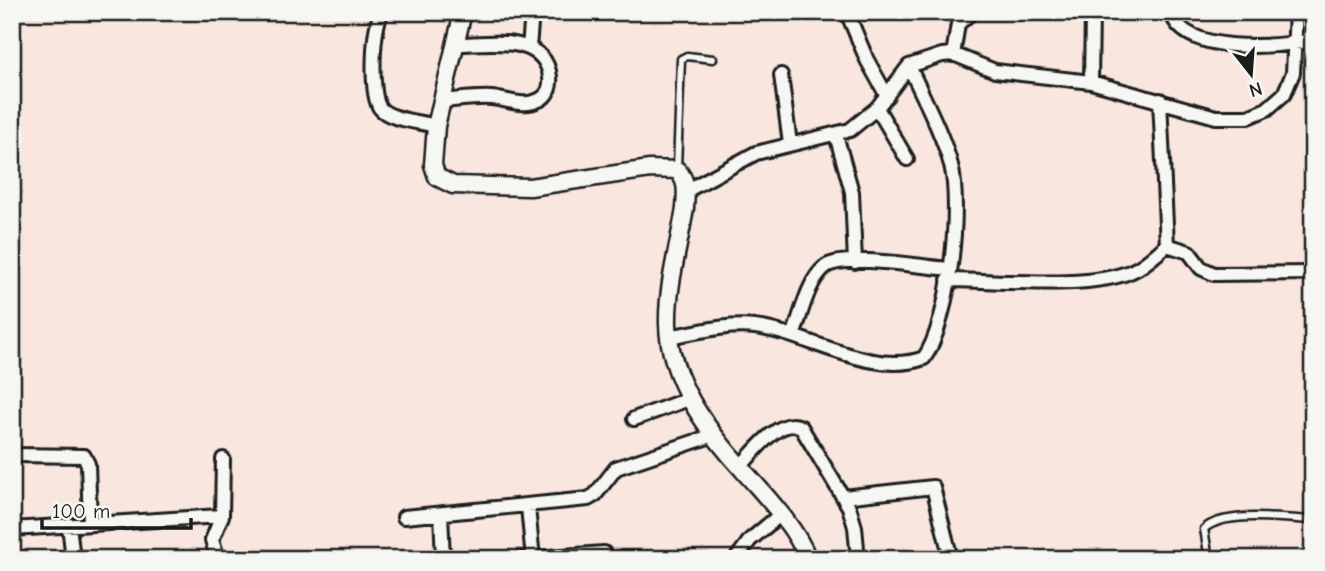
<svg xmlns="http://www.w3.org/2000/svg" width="1325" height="571" font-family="'Comic Neue',sans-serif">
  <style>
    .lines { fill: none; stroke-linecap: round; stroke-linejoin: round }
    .service-casing { stroke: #1c1c1c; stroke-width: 11 }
    .minor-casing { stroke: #1c1c1c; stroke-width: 18 }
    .tertiary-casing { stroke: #1c1c1c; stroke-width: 21 }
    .service { stroke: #f6f6f2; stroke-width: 6 }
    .minor { stroke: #f6f6f2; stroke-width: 12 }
    .tertiary { stroke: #f6f6f2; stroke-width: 16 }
  </style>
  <rect width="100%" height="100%" fill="#f8e6df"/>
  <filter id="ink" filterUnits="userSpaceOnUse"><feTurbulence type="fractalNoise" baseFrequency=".0143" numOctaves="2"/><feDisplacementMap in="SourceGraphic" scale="14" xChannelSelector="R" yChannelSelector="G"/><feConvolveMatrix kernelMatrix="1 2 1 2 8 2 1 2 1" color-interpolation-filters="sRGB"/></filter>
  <g filter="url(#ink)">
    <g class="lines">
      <defs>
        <path id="service" d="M677,168L681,59L687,56L713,59
          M1209,559L1204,529C1225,510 1284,519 1313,520"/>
        <path id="minor" d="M383,12C372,22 370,95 380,108C389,120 422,122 436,126
          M847,12L867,60L887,96
          M1171,12C1184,56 1277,47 1313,40
          M529,48L532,12
          M953,55L958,24L972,12
          M781,75L790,144
          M1091,82L1092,12
          M1160,100L1167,245L1189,252L1201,268L1214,274L1313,273
          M442,101C458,100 475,97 491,98C507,99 523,108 539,100C548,96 551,86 550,77C545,33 488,44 458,44
          M877,108L907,159
          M836,135L852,192L855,262
          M686,191L756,153L850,130L877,108L909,66L942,55L953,54L995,71L1091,82L1216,117H1248L1267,109L1284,94L1293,73L1296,12
          M948,280C997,280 1089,290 1132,271C1145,266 1156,254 1167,245
          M793,336C801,316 807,282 825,267C843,253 924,267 949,269
          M669,337C697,332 726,324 755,327C807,333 872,378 924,358C949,324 962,207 951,165C941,130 924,99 909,66
          M634,419L691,398
          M12,455L84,456L88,464L90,524
          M740,467C753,453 780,416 801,427L849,507L855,527L858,559
          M843,497L933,487L951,559
          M528,507L533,559
          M441,514L443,559
          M404,517L588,499L595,495L616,468L714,435
          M69,525L73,559
          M12,529L221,516
          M218,559L212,540L222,516L223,459
          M521,559L604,553
          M736,559L750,540L781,514"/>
        <path id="tertiary" d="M463,12L436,126L433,165L437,177L453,185L530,187L650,169L677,170C688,181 686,193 685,208C679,246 667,286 668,324C669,379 707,430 742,469C766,497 794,524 808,559"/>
      </defs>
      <use href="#service" class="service-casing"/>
      <use href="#minor" class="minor-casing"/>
      <use href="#tertiary" class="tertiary-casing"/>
      <use href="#service" class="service"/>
      <use href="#minor" class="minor"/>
      <use href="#tertiary" class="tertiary"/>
    </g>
  </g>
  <rect width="1325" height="571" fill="none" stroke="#f6f6f2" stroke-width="42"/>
  <rect x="21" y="21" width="1283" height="529" fill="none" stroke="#1c1c1c" stroke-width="2.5" filter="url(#ink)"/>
  <g transform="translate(1251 74) rotate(163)" stroke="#f6f6f2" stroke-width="5" paint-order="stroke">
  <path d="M0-5L12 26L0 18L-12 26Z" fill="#1c1c1c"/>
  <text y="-10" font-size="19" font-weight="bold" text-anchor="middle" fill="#1c1c1c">N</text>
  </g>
  <path d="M42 518v10h149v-10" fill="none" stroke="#1c1c1c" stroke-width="3.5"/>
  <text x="52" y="518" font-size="21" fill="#1c1c1c" stroke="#f6f6f2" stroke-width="5" paint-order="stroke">100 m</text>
</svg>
